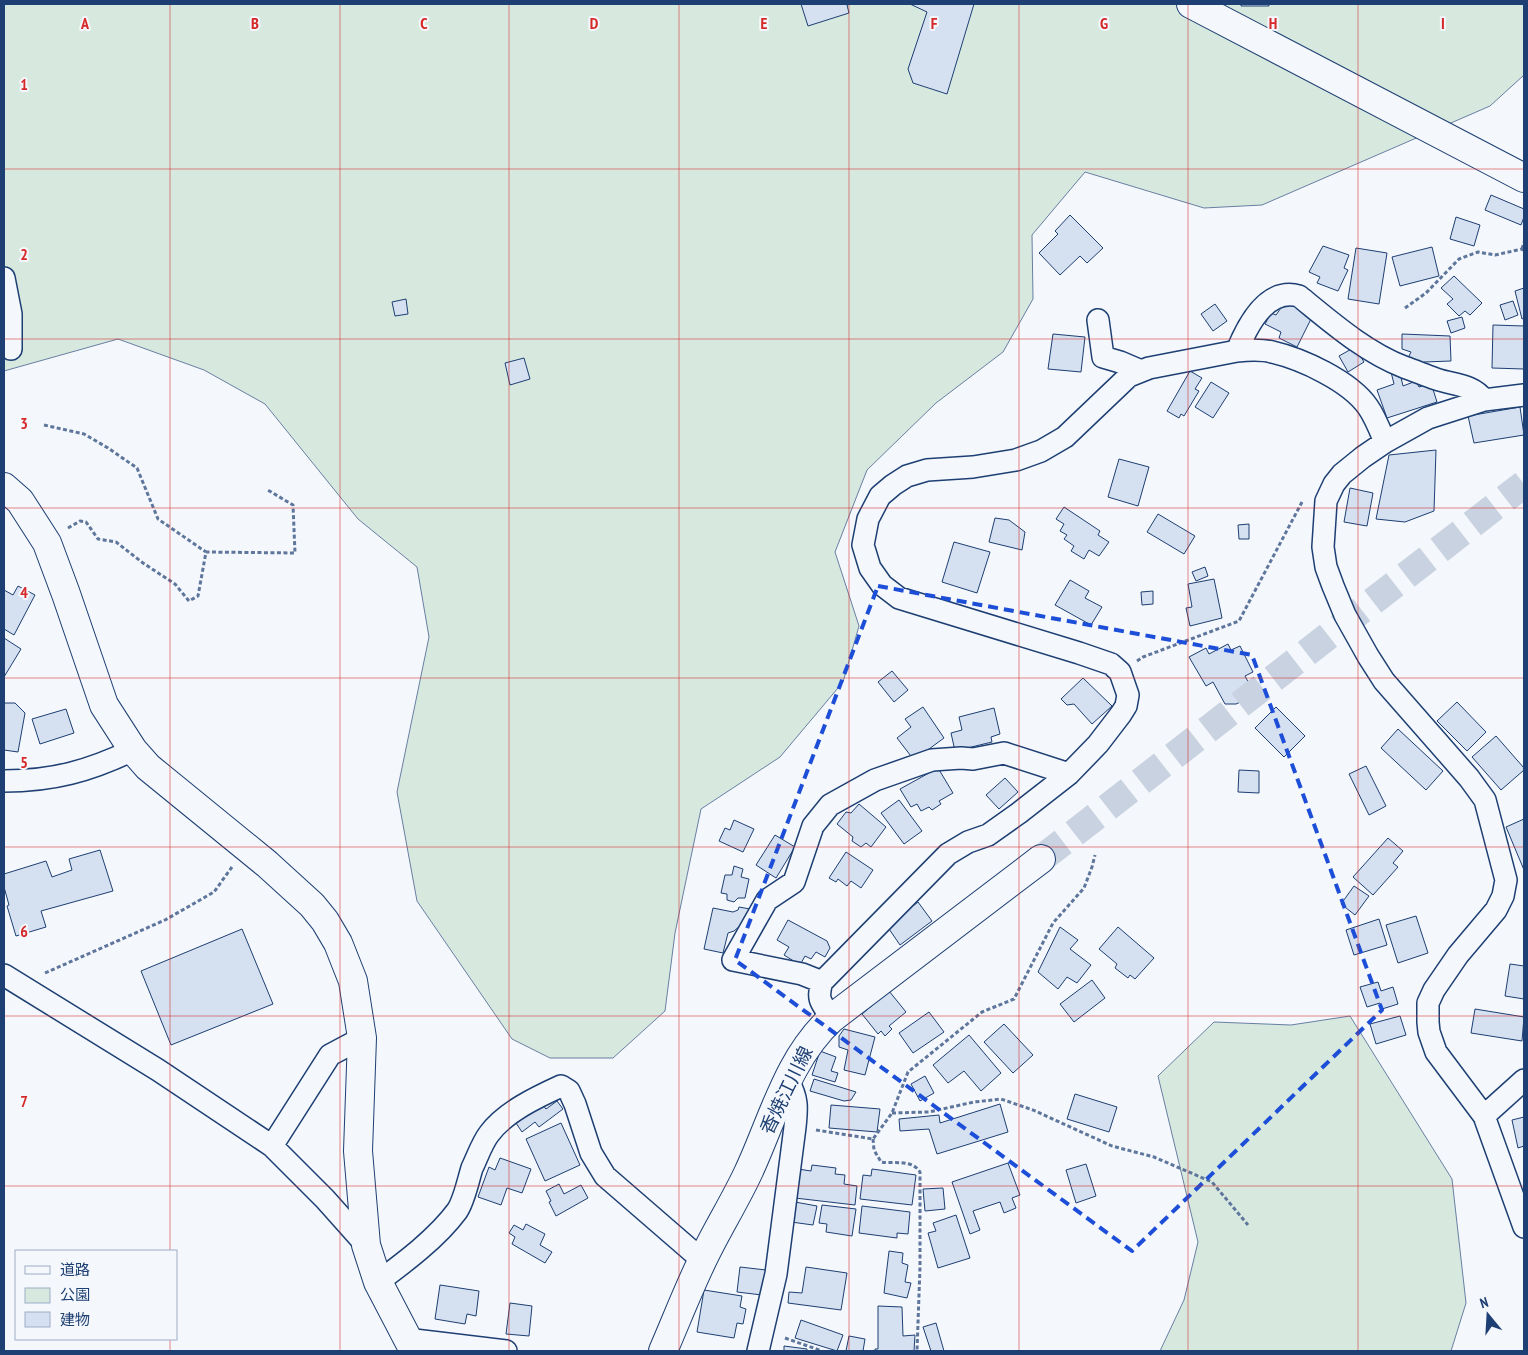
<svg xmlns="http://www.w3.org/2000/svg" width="1528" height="1355" font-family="'PT Sans Narrow','Noto Sans JP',sans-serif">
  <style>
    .green { fill: #d7e8df; stroke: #687fa3 }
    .building { fill: #d5e0f0; stroke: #1d3f73 }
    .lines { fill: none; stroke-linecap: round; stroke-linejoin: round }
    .primary-tunnel { stroke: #c9d2e0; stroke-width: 28; stroke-dasharray: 28 14; stroke-linecap: butt }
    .street-casing { stroke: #1d3f73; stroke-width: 24 }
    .secondary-casing { stroke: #1d3f73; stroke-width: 30 }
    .primary-casing { stroke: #1d3f73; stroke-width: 30 }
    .path { stroke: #5e769c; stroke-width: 3; stroke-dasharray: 4 2.5; stroke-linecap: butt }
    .street { stroke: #f4f7fb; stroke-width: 21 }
    .secondary { stroke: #f4f7fb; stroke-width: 28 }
    .primary { stroke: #f4f7fb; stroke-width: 28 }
    .marked { fill: none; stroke: #1d4ed8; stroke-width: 4; stroke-dasharray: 10 6; stroke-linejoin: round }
    .grid { fill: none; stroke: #d62828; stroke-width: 1; stroke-opacity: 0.55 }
    .labels { text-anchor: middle; stroke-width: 4; stroke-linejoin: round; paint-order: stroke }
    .street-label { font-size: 19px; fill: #1d3f73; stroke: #f4f7fb }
    .grid-label { font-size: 16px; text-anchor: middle; font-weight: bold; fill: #d62828; stroke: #f4f7fb; stroke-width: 4; stroke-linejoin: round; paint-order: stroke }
  </style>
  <rect width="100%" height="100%" fill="#f4f7fb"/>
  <path class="green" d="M4,4H1524V75L1490,106L1262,205L1204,208L1085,172L1032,235L1033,299L1003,352L936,403L867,470L835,552L859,626L843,682L780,757L701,809L675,933L665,1011L613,1058H550L512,1039L417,901L397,792L429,637L417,567L358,519L265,404L204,370L118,339L4,371Z
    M1350,1016L1452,1179L1466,1303L1451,1351H1160L1184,1300L1198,1242L1158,1076L1214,1022L1291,1025Z"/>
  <path class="building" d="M801,4H851L847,5L849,13L808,26Z
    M910,4H974L947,94L913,83L908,69L927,12Z
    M1241,4H1269V6H1241Z
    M1491,195L1524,209V217L1521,225L1485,210Z
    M1070,215L1103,248L1087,263L1080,256L1060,275L1039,253L1058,234L1055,231Z
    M1456,217L1480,225L1474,246L1450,239Z
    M1323,246L1349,255L1344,268L1348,270L1338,291L1317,283L1320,277L1309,272Z
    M1432,247L1439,276L1400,286L1392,257Z
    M1356,248L1387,253L1379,304L1348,299Z
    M1454,276L1482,303L1470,315L1465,311L1459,316L1447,304L1453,299L1441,288Z
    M1524,288V318L1522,319L1515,291Z
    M406,299L408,314L395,316L392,302Z
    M1513,301L1518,315L1505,320L1500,305Z
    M1289,302L1312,317L1297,347L1279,338L1281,332L1265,324L1271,313L1276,315L1283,305Z
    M1215,304L1227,321L1213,331L1201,314Z
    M1462,317L1465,328L1451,333L1447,321Z
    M1493,325L1524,326V369L1492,368Z
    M1053,334L1085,337L1081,372L1048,369Z
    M1402,334L1450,336L1451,361L1424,362L1420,367L1407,360L1411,352L1402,349Z
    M1355,347L1364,362L1348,372L1339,356Z
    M524,358L530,379L510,385L505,363Z
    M1399,369L1403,386L1416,381L1419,387L1431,383L1437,402L1387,418L1377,390L1394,384L1391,372Z
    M1190,371L1202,378L1195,389L1199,391L1184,416L1181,414L1179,418L1167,411Z
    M1211,382L1229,393L1213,418L1195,407Z
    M1520,407L1524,435L1474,443L1468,416Z
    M1436,450L1434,511L1405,522L1376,519L1389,455Z
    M1119,459L1149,467L1138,506L1108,497Z
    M1350,488L1373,493L1367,526L1344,522Z
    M1064,507L1100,531L1098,535L1109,542L1099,556L1089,550L1084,559L1071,551L1074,546L1064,539L1067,535L1060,531L1064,524L1056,519Z
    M1158,514L1195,536L1184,554L1147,532Z
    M995,518L1009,520L1025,532L1022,550L989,542Z
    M1249,524V539H1239L1238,525Z
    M954,542L990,552L977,593L942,582Z
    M1205,567L1208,576L1196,581L1192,572Z
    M1214,579L1222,618L1190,626L1186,608L1192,607L1188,584Z
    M1070,580L1089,591L1085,598L1102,607L1091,625L1055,605Z
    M18,586L35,595L14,635L4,629V590L13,595Z
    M1153,591V604L1142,605L1141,592Z
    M4,638L21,649L4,677Z
    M1228,644L1231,650L1240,646L1253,672L1245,676L1252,689L1247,699L1236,704H1225L1213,682L1206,686L1189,657L1206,648L1209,654Z
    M892,671L908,690L894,702L878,682Z
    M1083,678L1112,706L1092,724L1074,704L1067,705L1061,699Z
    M1457,702L1486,732L1467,751L1437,721Z
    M4,703H15L25,713L18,752L4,750Z
    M923,707L944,738L914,760L897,738L911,727L905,719Z
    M1276,707L1305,736L1284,757L1255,728Z
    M994,708L1000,734L991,737L992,742L955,751L951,733L962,730L959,717Z
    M66,709L74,733L40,744L32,719Z
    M1398,729L1443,771L1426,790L1381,748Z
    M1496,736L1524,768V770L1501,790L1472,757Z
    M1366,766L1386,806L1369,815L1349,774Z
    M938,768L953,793L939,801L941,804L932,810L929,807L921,811L917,804L911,807L900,789Z
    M1239,770L1259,771V793L1238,792Z
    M1005,778L1018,792L999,809L986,795Z
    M899,800L922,831L904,844L881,813Z
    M859,804L886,827L871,847L866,843L861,847L852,841L853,837L837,824L846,812L851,813Z
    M1524,819V870L1506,827Z
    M734,820L754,829L743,852L719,841L725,828L730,830Z
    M775,835L795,847L776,878L756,865Z
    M1388,838L1403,851L1393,863L1398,867L1373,895L1353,877Z
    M100,850L113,891L41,911L46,927L16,936L7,906L9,905L4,887V874L46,861L52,877L72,870L69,859Z
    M846,852L873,870L861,888L851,881L847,886L838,879L836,882L829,878Z
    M734,866L743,869L741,877L749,879L745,898H738L734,902L727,900V894L721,893L725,875H732Z
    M1354,886L1369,896L1355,915L1341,904Z
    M918,902L932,921L900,945L887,926Z
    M739,907L750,909L741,925L734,931L728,933L723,953L704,949L713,908L733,912L738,910Z
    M1416,916L1428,953L1398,963L1386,925Z
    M1379,919L1387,945L1354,955L1346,930Z
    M788,920L827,941L830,948L825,957L816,952L811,959L805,956L800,965L784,955L789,947L777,940Z
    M1060,927L1078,940L1070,949L1091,965L1077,983L1067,977L1058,989L1038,972Z
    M1118,927L1154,958L1135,979L1130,975L1128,978L1115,968L1117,964L1099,949Z
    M242,929L273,1004L171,1045L141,971Z
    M1510,964L1524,966V999L1505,996Z
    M1092,980L1105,998L1074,1022L1060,1004Z
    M1378,982L1381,991L1393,987L1398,1004L1382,1009L1380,1003L1367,1007L1360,987Z
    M889,991L906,1012L889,1026L892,1029L885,1036L881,1031L878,1034L862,1014Z
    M1475,1009L1524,1017L1522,1041L1471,1033Z
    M929,1012L944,1032L913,1053L899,1033Z
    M1400,1016L1406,1035L1376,1044L1370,1024Z
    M1004,1024L1033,1055L1013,1073L984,1042Z
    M844,1029L875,1037L865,1075L844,1070L848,1050L839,1047V1036Z
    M969,1035L1001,1073L981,1091L964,1071L948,1083L933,1065Z
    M820,1051L836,1057L831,1071L838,1073L835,1082L812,1075Z
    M925,1076L934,1093L920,1101L911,1084Z
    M814,1079L856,1092L851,1100L844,1101L810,1091Z
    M1075,1094L1117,1107L1109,1132L1067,1119Z
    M557,1101L563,1109L539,1127L535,1122L522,1132L516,1123L543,1105L546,1109Z
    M1000,1104L1008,1132L937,1154L929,1129L900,1131L899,1119L939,1115L940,1123Z
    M831,1105L880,1109L877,1132L829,1128Z
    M1524,1117V1146L1518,1148L1512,1120Z
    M561,1123L580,1165L545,1181L526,1139Z
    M500,1158L531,1169L522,1193L507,1188L501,1205L478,1197L489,1167L495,1170Z
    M1008,1163L1020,1195L1012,1198L1016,1208L1004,1213L1000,1202L973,1211L980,1230L970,1234L952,1182Z
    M1086,1164L1096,1196L1076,1203L1066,1170Z
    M812,1165L836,1168L835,1174L845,1175L844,1184L857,1186L855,1205L795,1198L798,1169L811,1171Z
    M872,1169L916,1175L912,1205L860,1199L863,1175L871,1176Z
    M559,1184L564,1194L581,1185L588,1198L556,1216L549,1202L551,1201L546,1191Z
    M943,1188L945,1209L925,1211L923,1189Z
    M795,1202L817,1206L813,1225L791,1222Z
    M822,1205L856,1209L852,1236L826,1232L827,1224L819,1223Z
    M862,1206L910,1212L908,1234L897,1233V1238L859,1233Z
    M956,1215L970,1258L938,1268L928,1233L936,1231L933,1223Z
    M526,1224L545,1234L540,1245L552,1252L545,1263L512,1244L515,1237L509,1233L514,1225L523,1230Z
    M889,1251L903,1253L902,1263L908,1265L905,1282L911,1283L907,1298L884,1293Z
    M740,1267L766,1270L762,1295L737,1292Z
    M806,1267L847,1273L841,1310L788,1303L789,1292L802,1293Z
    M440,1285L479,1291L476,1316L467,1314L465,1324L435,1319Z
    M704,1290L742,1296L740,1307L746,1309L743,1324L737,1323L734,1338L697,1332Z
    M510,1303L532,1306L529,1336L506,1334Z
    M878,1306L902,1307L903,1336L915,1335L914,1351H875V1349H878Z
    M801,1320L843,1335L837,1351L795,1338Z
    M936,1323L944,1351H931L923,1327Z
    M849,1336L865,1339L863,1351H846Z
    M784,1346L807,1349V1351H784Z"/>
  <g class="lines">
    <path class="primary-tunnel" d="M1041,859L1524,484"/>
    <defs>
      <path id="street" d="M4,278L11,314V349
        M1098,320L1103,357L1120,362L1141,371
        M1237,351C1247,326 1267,287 1299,296C1331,322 1365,352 1404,367C1415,371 1425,375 1436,379C1453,385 1473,384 1484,400
        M1524,395L1484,400L1428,418L1385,442L1363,457L1342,474L1334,484L1326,501L1323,547L1326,567L1333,586L1345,615L1368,656L1384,681L1469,778L1485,800L1506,880L1503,896L1496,910L1458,955L1434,990L1428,1003V1022L1429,1032L1436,1052L1484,1116L1524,1227
        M4,781C53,781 89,771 133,750
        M4,975L158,1070L272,1146L325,1199L366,1245
        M822,982L802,974L733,960L767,900L794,882L813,826L830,805L875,780L932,760L961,758L973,759L1004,753L1069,774
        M832,1018C822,1004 816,1000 822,982L948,854L968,842L988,835L1019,813L1069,774L1098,744L1121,714L1126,706L1128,695L1120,672L1111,664L1079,653L899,598L882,585L870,568L863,545L868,519L880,496L893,485L907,476L927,470L973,467L1016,460L1041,451L1065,437L1129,376L1149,368L1237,351C1248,350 1261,349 1272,352C1302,359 1350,381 1368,407C1375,417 1380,430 1385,442
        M1484,1116L1524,1080
        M272,1146L330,1055L362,1038
        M378,1282C405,1262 437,1238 457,1211C464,1201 468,1181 472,1168C477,1158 482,1143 489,1134C505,1112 537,1097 561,1086L569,1091L575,1104L591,1153L605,1176L702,1260
        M406,1339L506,1351
        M758,1351L776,1274L795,1127C797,1108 798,1098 788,1081"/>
      <path id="secondary" d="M1191,4L1524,178
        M4,487L20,501L47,543L66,594L104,705L133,750L148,767L267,864L312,905L325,921L338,943L353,981L362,1038L358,1151L366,1245L378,1282L414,1351"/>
      <path id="primary" d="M663,1351C676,1321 688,1290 702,1261C716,1231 734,1203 748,1173C773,1120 787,1059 832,1018L1041,859"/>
    </defs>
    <use href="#street" class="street-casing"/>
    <use href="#secondary" class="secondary-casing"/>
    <use href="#primary" class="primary-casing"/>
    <path class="path" d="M1522,249L1524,242
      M1405,308L1426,293L1459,259L1478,252L1495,255L1522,249L1524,251
      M44,425L84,434L108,448L137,468L158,519L206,552
      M68,528L80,521L86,522L98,539L116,542L143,563L175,584L189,601L198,596L206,552L295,553L293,505L266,489
      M1137,661L1143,657L1239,621L1302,502
      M45,973L165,920L214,892L232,867
      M892,1113L929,1112L974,1102L1001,1099L1033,1110L1112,1146L1154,1157L1212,1182L1248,1225
      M816,1130L873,1139L892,1113L908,1072L982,1012L1014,999L1053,923L1084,888L1092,867L1095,855
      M873,1139L874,1150L881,1162C894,1164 912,1159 920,1172V1267L917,1351
      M785,1338L822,1351"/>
    <use href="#street" class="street"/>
    <use href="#secondary" class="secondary"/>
    <use href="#primary" class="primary"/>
  </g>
  <path class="marked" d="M878,586L1252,655L1382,1010L1132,1251L735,960Z"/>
  <path class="grid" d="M170,4V1251M340,4V1351M509,4V1351M679,4V1351M849,4V1351M1019,4V1351M1188,4V1351M1358,4V1351M4,169H1524M4,339H1524M4,508H1524M4,678H1524M4,847H1524M4,1016H1524M4,1186H1524M170,1339V1351"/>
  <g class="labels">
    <g class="street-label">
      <text transform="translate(786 1090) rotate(-64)" y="7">香焼江川線</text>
    </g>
  </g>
  <g class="grid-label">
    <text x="85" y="29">A</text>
    <text x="255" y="29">B</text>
    <text x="424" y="29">C</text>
    <text x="594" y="29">D</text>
    <text x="764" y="29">E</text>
    <text x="934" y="29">F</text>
    <text x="1104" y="29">G</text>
    <text x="1273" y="29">H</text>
    <text x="1443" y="29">I</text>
    <text x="24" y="90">1</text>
    <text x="24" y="260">2</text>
    <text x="24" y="429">3</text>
    <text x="24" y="598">4</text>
    <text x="24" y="768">5</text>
    <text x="24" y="937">6</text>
    <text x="24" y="1107">7</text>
  </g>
  <rect width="1528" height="1355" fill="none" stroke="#1d3f73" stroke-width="10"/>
  <rect x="15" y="1250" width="162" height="90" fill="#f4f7fb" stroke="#9eadc5"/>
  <rect x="25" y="1266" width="25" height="8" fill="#f4f7fb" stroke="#9eadc5"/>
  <text x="60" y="1275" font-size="15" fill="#1d3f73">道路</text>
  <rect x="25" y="1288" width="25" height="15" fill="#d7e8df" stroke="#9eadc5"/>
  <text x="60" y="1300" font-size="15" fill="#1d3f73">公園</text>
  <rect x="25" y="1312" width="25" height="15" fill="#d5e0f0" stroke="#9eadc5"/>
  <text x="60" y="1325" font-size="15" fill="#1d3f73">建物</text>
  <g transform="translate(1488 1315) rotate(342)" stroke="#f4f7fb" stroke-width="4" paint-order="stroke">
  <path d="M0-4L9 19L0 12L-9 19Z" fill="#1d3f73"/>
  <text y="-8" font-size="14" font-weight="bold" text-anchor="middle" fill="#1d3f73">N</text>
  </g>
</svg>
